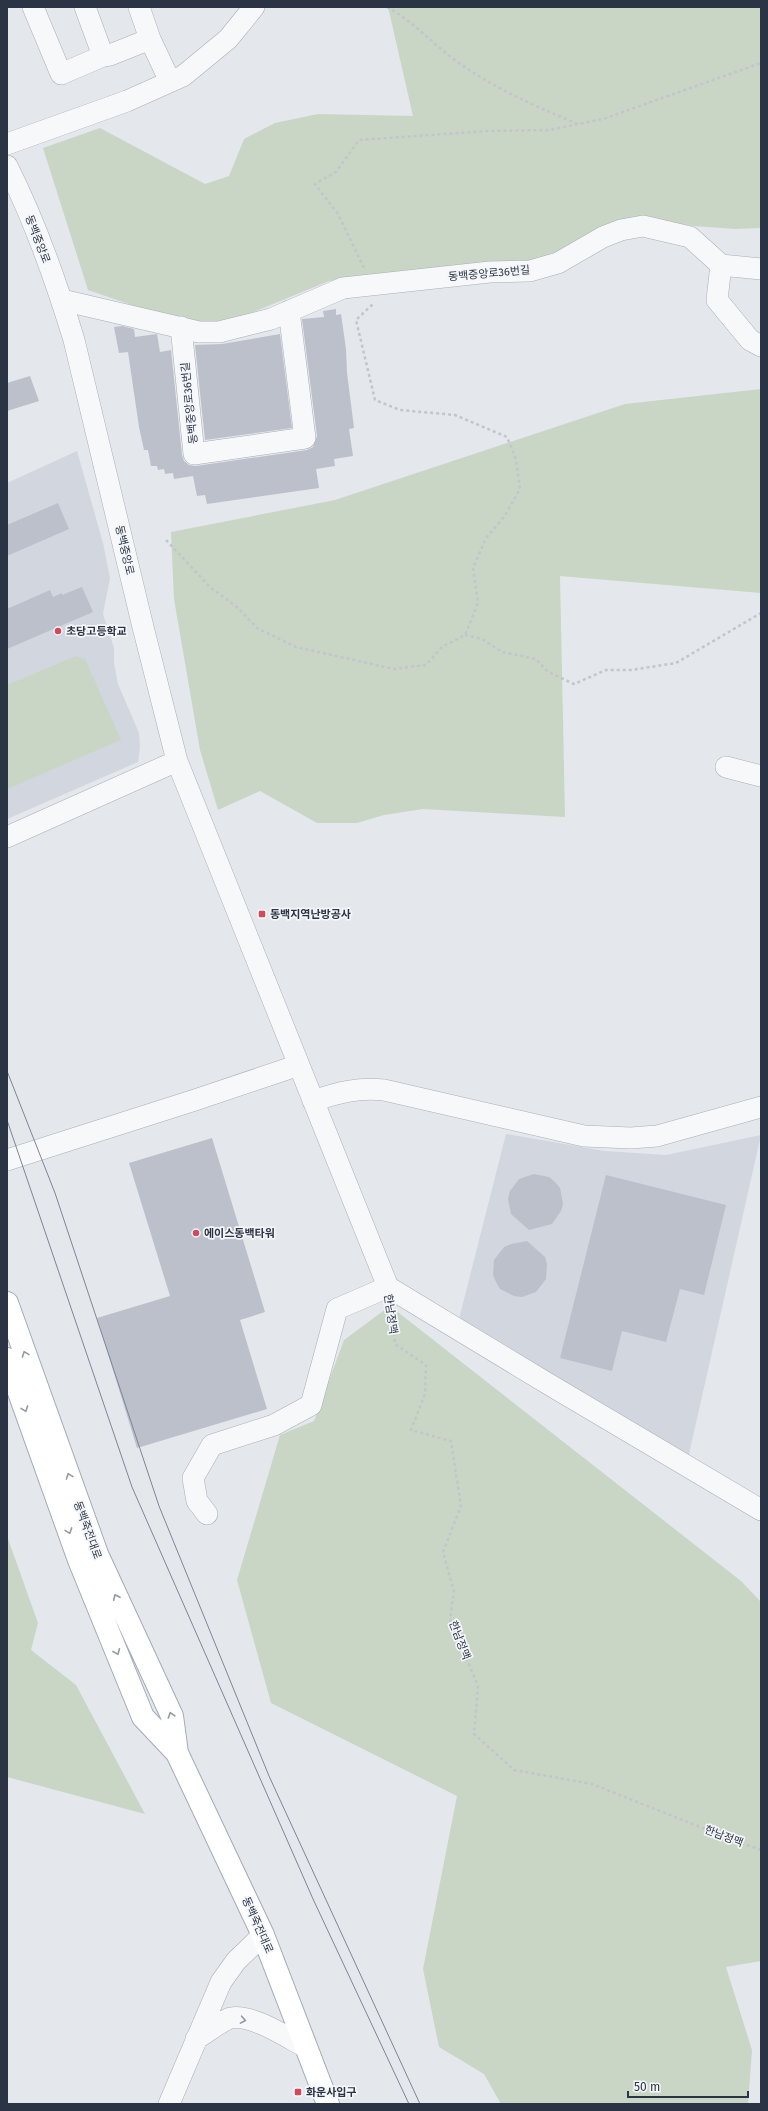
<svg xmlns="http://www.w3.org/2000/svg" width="768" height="2111" font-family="'Fira Sans','Noto Sans KR',sans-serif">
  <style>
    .built { fill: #d2d6de }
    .green { fill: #c9d6c5 }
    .building { fill: #bbc0ca }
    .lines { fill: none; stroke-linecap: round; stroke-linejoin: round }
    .minor-casing { stroke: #a9aeb7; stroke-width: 22 }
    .major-casing { stroke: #a3abb8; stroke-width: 24 }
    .path { stroke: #c2c5cb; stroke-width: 2.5; stroke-dasharray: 3 3; stroke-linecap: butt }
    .minor { stroke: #f7f8fa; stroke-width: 21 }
    .major { stroke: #fff; stroke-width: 22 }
    .tram { stroke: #7d8696; stroke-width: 1 }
    .oneway { stroke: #959aa2 }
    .oneway2 { stroke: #9196a0 }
    .poi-dot { fill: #d1495b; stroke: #f4f6f9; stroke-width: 1.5 }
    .labels { text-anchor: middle; stroke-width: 3.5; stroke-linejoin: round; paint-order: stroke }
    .street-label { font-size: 11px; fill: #2b3445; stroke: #f4f6f9 }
    .poi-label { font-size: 11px; font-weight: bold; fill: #2b3445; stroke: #f4f6f9; text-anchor: start }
  </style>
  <rect width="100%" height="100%" fill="#e4e7ec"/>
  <path class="built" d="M77,451L103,543L110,578L103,614L114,648V664L118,684L139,733L140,747L138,762L7,819V483Z
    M506,1134L605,1151L666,1155L761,1135L687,1463L458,1323Z"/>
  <path class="green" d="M387,7H761V228L735,229L694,226L642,219L522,265L350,278L329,281L241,317L200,325L161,315L88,290L43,148L100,128L205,184L229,176L244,139L275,123L318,114L413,116L389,11Z
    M761,389V593L560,576L565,817L423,809L384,815L357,823H317L260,791L218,810L200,750L174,599L171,532L335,500L625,404Z
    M76,656L85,659L121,740L7,789V685Z
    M390,1306L741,1581L761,1602V1961L726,1967L752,2050L748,2104H501L484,2074L439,2047L423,1969L457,1796L271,1703L237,1580L280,1435L314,1421L344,1340Z
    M7,1536L38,1623L31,1650L76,1685L145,1814L7,1777Z"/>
  <path class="building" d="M336,309V315L341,314L346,349L347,373L354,428L349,429L353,456L334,459L335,466L316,469L319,488L207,504L205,495L197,496L193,476L174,479L173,473L165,474L164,469L158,470L157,466H151L148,450H144L139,427L128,352L119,353L114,327L122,326L134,329L135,337L157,334L160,352L171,350L182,455L184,461L189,465L196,466L307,450L313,447L317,436L302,319L324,317L323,311Z
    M280,334L292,428L205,440L195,345L222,344Z
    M30,376L39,401L7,411V383Z
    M58,503L69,529L7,556V525Z
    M82,587L93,612L7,649V609L50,590L53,597L62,593V595Z
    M212,1138L265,1312L240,1320L267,1409L137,1448L97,1318L170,1296L129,1163Z
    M534,1174L549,1177L555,1182L560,1188L563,1204L561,1211L552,1224L529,1230L511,1214L508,1199L510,1191L519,1179Z
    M606,1175L726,1205L704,1295L680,1289L666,1342L622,1331L612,1371L560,1358Z
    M527,1241L545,1257L547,1264L546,1279L536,1292L522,1297L514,1296L500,1289L496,1282L493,1275L494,1260L504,1247L511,1244Z"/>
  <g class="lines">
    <defs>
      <path id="minor" d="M33,7L61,74L103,56L85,7
        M150,39L166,73
        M103,56L110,55L150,39L139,7
        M7,144L127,101L183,76L228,39L254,7
        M7,166C35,221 56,281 74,340L143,627L177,761L7,837
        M721,265L717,300L750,340L761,346
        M62,300L199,332H219L271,319L343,288L490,272L530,271L558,263L603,237L621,230L643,226L690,237L721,265L761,269
        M181,327L194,454L305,438L289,311
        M177,761L388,1287L545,1382L761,1510
        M726,767L761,776
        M313,1101C337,1093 358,1087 384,1090L584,1136L631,1138L657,1136L761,1107
        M7,1160L195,1100L299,1065
        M207,1514L197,1501L193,1478L212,1445L274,1425L311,1405L337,1309L388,1287
        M196,2039C205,2034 222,2020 231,2018C253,2014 288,2038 307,2048
        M169,2104L221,1982L236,1961L263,1935"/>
      <path id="major" d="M7,1303L97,1554L172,1716L177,1753L263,1935L328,2104
        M7,1359L79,1560L143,1717L177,1753"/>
    </defs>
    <use href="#minor" class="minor-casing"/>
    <use href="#major" class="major-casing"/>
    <path class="path" d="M387,7C416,23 433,45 459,63C496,89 537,107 578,124
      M364,268L338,214L315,184L336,172L359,140L488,131L549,130L603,119L761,63
      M166,540L210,587L238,608L257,628L296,647L394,669L426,665L442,647L465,635L478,603L473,568L486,538L504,517L520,489L516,459L507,437L455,415L400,410L375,400L356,320L373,304
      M465,635L482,639L502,652L536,659L548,672L574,684L606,670H631L676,663L761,613
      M391,1309L395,1344L426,1365L425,1394L411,1430L451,1441L461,1506L443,1552L454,1591L450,1619L478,1686L474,1734L514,1770L592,1784L728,1838L761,1850"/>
    <use href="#minor" class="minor"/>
    <use href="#major" class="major"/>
    <path class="tram" d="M7,1071L55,1193L159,1506L269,1776L420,2104
      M7,1120L132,1487L313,1899L409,2104"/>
  </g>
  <defs><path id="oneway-chevron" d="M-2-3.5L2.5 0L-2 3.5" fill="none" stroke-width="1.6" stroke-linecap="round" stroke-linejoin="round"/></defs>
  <g class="oneway">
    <use href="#oneway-chevron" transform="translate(25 1354) rotate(-110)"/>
    <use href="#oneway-chevron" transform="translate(25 1409) rotate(70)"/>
    <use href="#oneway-chevron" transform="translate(69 1476) rotate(-110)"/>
    <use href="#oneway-chevron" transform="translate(69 1531) rotate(70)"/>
    <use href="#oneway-chevron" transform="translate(116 1597) rotate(-115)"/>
    <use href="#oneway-chevron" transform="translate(117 1652) rotate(68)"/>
    <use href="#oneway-chevron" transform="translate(171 1715) rotate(-108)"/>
  </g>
  <use class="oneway2" href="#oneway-chevron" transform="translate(243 2020) rotate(10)"/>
  <g class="poi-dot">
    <circle cx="58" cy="631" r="4"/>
    <rect x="258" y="910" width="8" height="8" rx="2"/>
    <circle cx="196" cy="1233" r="4"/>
    <rect x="294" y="2088" width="8" height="8" rx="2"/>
  </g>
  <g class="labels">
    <g class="street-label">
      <text transform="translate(38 239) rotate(69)" y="4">동백중앙로</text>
      <text transform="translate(489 273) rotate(-5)" y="4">동백중앙로36번길</text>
      <text transform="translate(189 403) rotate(-96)" y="4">동백중앙로36번길</text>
      <text transform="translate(125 550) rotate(77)" y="4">동백중앙로</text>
      <text transform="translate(391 1314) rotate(82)" y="4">한남정맥</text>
      <text transform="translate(88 1530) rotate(70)" y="4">동백죽전대로</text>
      <text transform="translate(460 1640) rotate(69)" y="4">한남정맥</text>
      <text transform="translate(724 1836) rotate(21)" y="4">한남정맥</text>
      <text transform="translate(258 1925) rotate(66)" y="4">동백죽전대로</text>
    </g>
    <g class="poi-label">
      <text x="66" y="635">초당고등학교</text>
      <text x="270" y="918">동백지역난방공사</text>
      <text x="204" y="1237">에이스동백타워</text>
      <text x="306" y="2096">화운사입구</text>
    </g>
  </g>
  <rect width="768" height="2111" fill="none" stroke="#2b3445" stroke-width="16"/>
  <path d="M628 2091v6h120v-6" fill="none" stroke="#2b3445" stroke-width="2"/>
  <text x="634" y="2091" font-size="12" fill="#2b3445" stroke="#f4f6f9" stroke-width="3" paint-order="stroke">50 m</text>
</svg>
